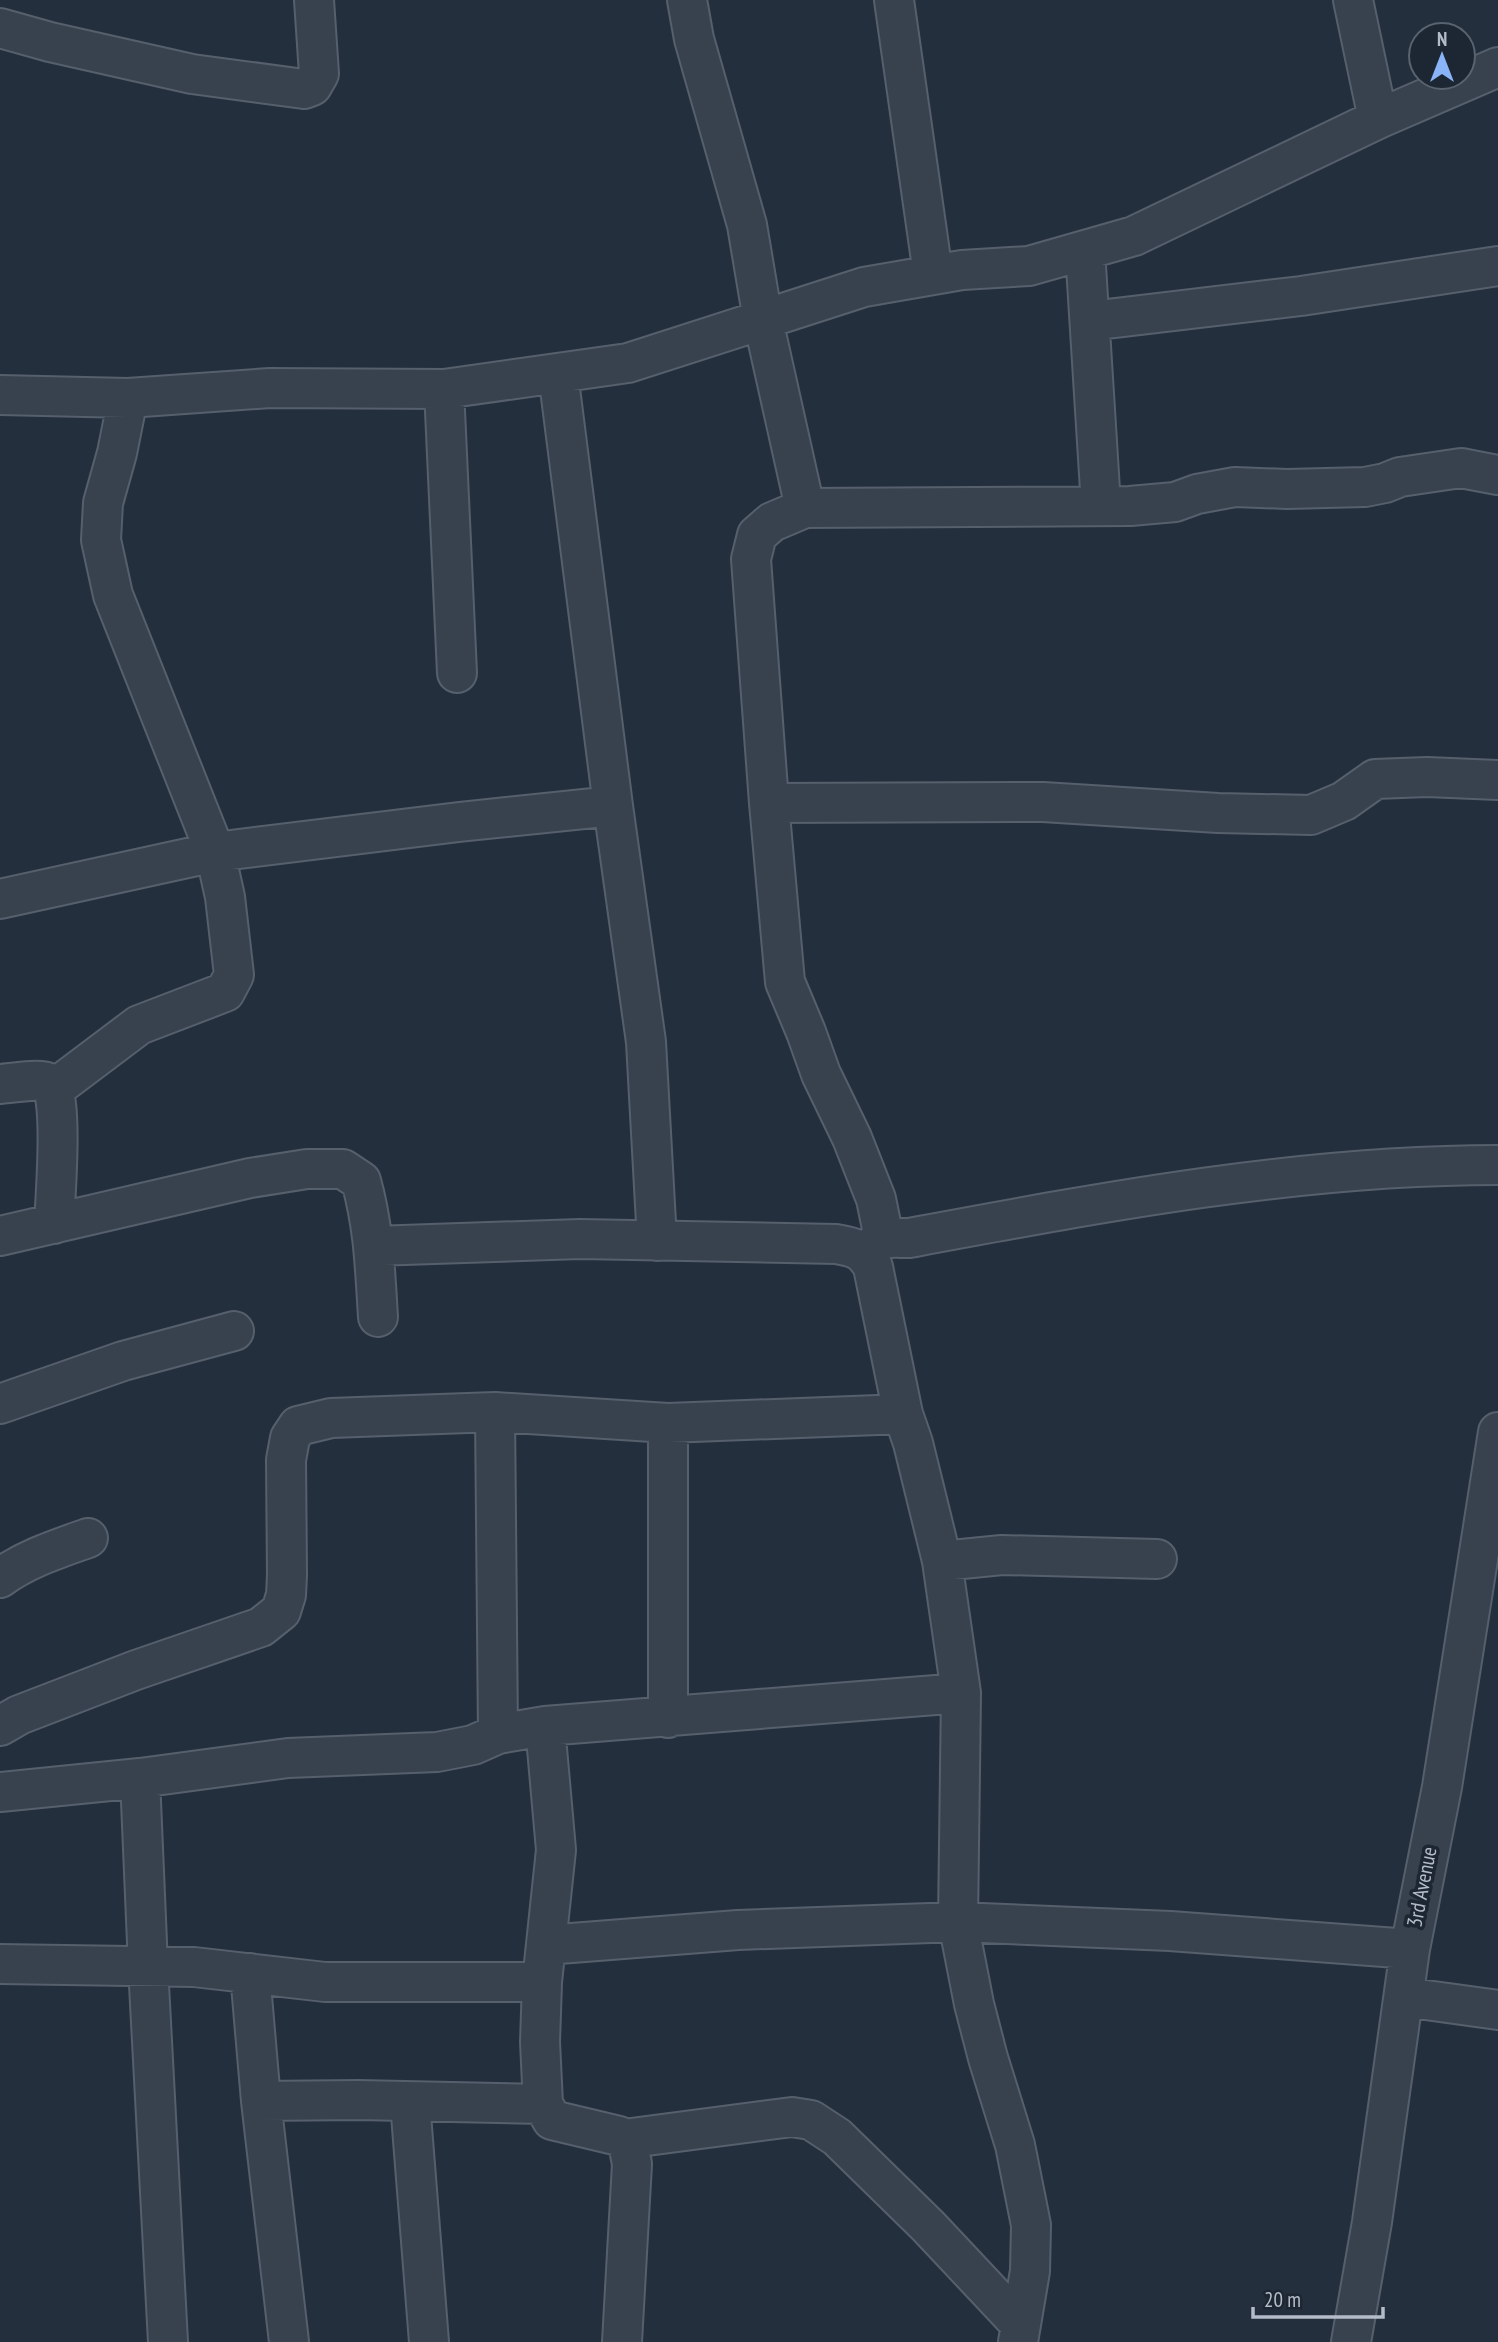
<svg xmlns="http://www.w3.org/2000/svg" width="1498" height="2342" font-family="'PT Sans Narrow',sans-serif">
  <style>
    .lines { fill: none; stroke-linecap: round; stroke-linejoin: round }
    .minor-casing { stroke: #565f6c; stroke-width: 42 }
    .minor { stroke: #38414e; stroke-width: 38 }
    .labels { text-anchor: middle; stroke-width: 7; stroke-linejoin: round; paint-order: stroke }
    .street-label { font-size: 21px; fill: #b4bcc9; stroke: #1d2633 }
  </style>
  <rect width="100%" height="100%" fill="#242f3e"/>
  <g class="lines">
    <defs>
      <path id="minor" d="M687,0L694,39L747,225L763,320L805,508L772,522L757,535L751,559L769,803L785,982L806,1032L821,1074L852,1138L876,1199L884,1238
        M894,0L933,274
        M1353,0L1378,119
        M0,28L50,42L192,74L304,89L312,86L319,74L314,0
        M1085,250L1101,506
        M1090,321L1301,296L1498,266
        M558,373L613,806L646,1042L657,1241
        M444,389L457,673
        M0,395L128,398L270,388L444,389L628,363L864,287L962,270L1029,266L1134,236L1378,119L1498,67
        M805,508L1130,506L1175,502L1197,494L1235,487L1287,489L1365,487L1385,483L1400,477L1461,468L1498,475
        M769,803L1043,802L1218,813L1311,815L1344,801L1375,779L1427,777L1498,780
        M0,899L215,852L459,822L613,806
        M0,1084C11,1083 41,1078 49,1083C64,1093 55,1202 54,1224
        M54,1089L139,1025L225,992L234,975L225,897L215,852L113,595L101,540L103,503L117,453L128,398
        M0,1236L250,1178L307,1169H343L361,1181C374,1227 375,1270 378,1317
        M374,1246L580,1239L836,1244C855,1247 864,1250 873,1267L903,1414L913,1443L942,1561L961,1693L958,1922L974,2004L988,2058L1015,2145L1031,2225L1030,2271L1018,2342
        M866,1254C880,1235 887,1238 909,1238C1103,1202 1300,1165 1498,1165
        M0,1404L123,1361L234,1331
        M495,1412L498,1734
        M668,1423V1718
        M942,1561L1002,1555L1157,1559
        M0,1578C26,1559 57,1549 88,1538
        M0,1726L19,1715L136,1670L261,1627L281,1611L286,1595L287,1575L286,1460L290,1438L298,1426L331,1418L495,1412L668,1423L903,1414
        M545,1726L556,1850L542,1982L540,2042L543,2104L552,2120L619,2136L628,2143L632,2164L622,2342
        M140,1778L148,1966L168,2342
        M0,1792L140,1778L288,1758L437,1752L473,1745L498,1734L545,1726L961,1693
        M546,1945L738,1930L958,1922L1170,1931L1410,1949
        M0,1964L194,1967L325,1982H542
        M250,1973L261,2101L289,2342
        M1404,1997L1498,2010
        M261,2101L358,2100L543,2104
        M410,2102L429,2342
        M624,2139L792,2117L811,2120L837,2137L928,2226L1021,2325
        M1351,2342L1372,2222L1410,1949L1442,1787L1498,1432"/>
    </defs>
    <use href="#minor" class="minor-casing"/>
    <use href="#minor" class="minor"/>
  </g>
  <g class="labels">
    <g class="street-label">
      <text transform="translate(1422 1887) rotate(-79)" y="7">3rd Avenue</text>
    </g>
  </g>
  <g transform="translate(1442 56)"><circle r="33" fill="#1d2633" stroke="#59626f" stroke-width="2"/>
  <path d="M0-5L12 26L0 18L-12 26Z" fill="#8ab4f8"/>
  <text y="-10" font-size="19" font-weight="bold" text-anchor="middle" fill="#b4bcc9">N</text>
  </g>
  <path d="M1253 2307v10h130v-10" fill="none" stroke="#b4bcc9" stroke-width="3.5"/>
  <text x="1264" y="2307" font-size="21" fill="#b4bcc9" stroke="#1d2633" stroke-width="5" paint-order="stroke">20 m</text>
</svg>
